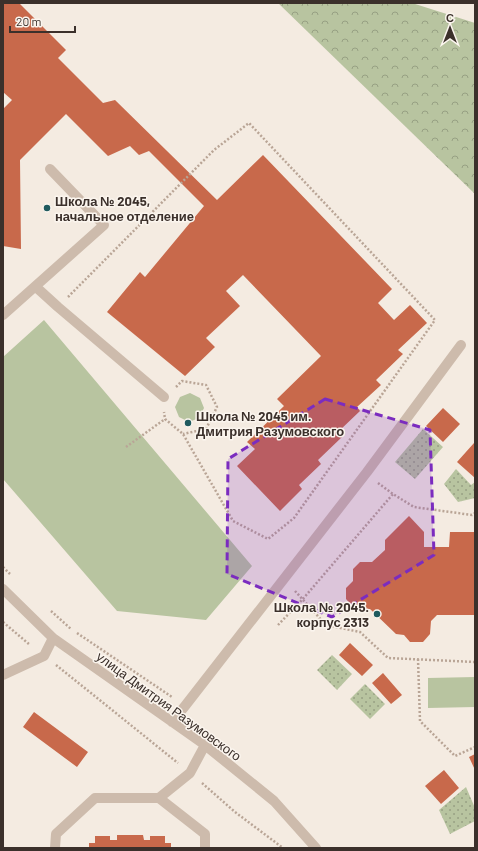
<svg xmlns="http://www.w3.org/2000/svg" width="478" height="851" font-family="Barlow,sans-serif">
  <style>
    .grass { fill: #b8c4a0 }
    .forest { fill: url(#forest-crowns) }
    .park { fill: url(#park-dots) }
    .building { fill: #c8694b }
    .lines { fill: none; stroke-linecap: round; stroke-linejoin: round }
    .path { stroke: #b9a596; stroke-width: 2.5; stroke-dasharray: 2 2; stroke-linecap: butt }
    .minor { stroke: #cdbbac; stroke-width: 10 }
    .marked { fill: #7b2cbf; fill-opacity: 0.2; stroke: #7b2cbf; stroke-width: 3; stroke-dasharray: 8 5; stroke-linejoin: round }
    .poi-dot { fill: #1f5a5e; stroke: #fbf5ee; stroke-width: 1.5 }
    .labels { text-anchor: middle; stroke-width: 3; stroke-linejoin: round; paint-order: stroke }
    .poi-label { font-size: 13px; font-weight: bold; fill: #3b302b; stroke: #fbf5ee; text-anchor: start }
    .street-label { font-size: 13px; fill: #3b302b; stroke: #fbf5ee }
  </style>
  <defs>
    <pattern id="forest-crowns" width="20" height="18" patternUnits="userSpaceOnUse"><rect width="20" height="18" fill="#b8c4a0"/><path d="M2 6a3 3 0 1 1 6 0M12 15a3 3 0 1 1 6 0" fill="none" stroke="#97a083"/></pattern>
    <pattern id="park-dots" width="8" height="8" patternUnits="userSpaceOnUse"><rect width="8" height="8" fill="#b8c4a0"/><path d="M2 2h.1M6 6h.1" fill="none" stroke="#97a083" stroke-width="1.8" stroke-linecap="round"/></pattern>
  </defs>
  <rect width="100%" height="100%" fill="#f4ebe1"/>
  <path class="grass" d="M44,320L252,566L206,620L117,611L3,479V357Z
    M190,393L200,398L204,408L199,418L189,422L179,417L175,407L180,397Z
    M475,677V707L428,708V678Z"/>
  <path class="forest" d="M278,3H412L475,23V194Z"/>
  <path class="park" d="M423,429L443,447L415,479L395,462Z
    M456,469L471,485L475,482V498L458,502L444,484Z
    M332,655L352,674L337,690L317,670Z
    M365,684L385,704L370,719L350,699Z
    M466,787L475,808V821L450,834L439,810Z"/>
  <path class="building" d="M3,3H19L66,50L58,58L103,103L115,100L217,200L263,155L392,289L378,303L394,320L410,305L427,323L398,350L403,354L376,380L381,385L357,407L360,411L338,432L342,437L318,460L321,464L299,485L302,489L280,511L237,466L255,449L247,442L284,406L277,399L321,356L243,275L226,291L240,306L206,338L215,347L185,376L107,312L140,272L145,277L204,206L149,151L139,155L130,146L108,156L66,114L20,160L21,249L3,246V109L12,100L3,92Z
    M443,408L460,424L443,442L426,426Z
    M474,443L475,444V478L457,462Z
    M409,516L424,532V547H449L450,532H475V615H437L431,621L430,634L423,642H410L404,635L396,634L370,609H355L346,599V588L353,581V569L360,562H372L385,550V540Z
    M350,643L373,665L362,676L339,655Z
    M383,673L402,695L391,704L372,683Z
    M34,712L88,752L77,767L23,727Z
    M475,754V770L469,757Z
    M444,770L459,788L441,804L425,786Z
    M117,835H143L144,840H150V836H165V843H171V848H89V843H95V836H110V840H117Z"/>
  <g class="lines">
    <path class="path" d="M68,297L214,150L249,123L435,320L294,518L268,539L233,521L183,434L165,419L164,412
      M176,387L182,381L206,385L217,407L206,429L183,434
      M126,447L165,419
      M378,483L393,494L414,507L472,515L475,513
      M3,567L10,574
      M295,591L326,625L360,632L388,658L475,662
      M51,611L71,629
      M3,622L30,645
      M278,625L302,600L393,494
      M77,633L172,697
      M418,659L420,721L455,756L475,747
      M56,665L178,763
      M202,783L235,812L283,848"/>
    <path class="minor" d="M36,287L58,307L164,397
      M3,315L104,225L50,169
      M3,589L53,638L205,745L274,801L316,848
      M3,675L44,656L53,638
      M172,722L185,706L367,472L461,345
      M159,798L190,773L205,745
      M55,848L56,834L95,798H159L205,834V848"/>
  </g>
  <path class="marked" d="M325,399L430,430L434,555L332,617L227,574L228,459Z"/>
  <g class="poi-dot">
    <circle cx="47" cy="208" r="4"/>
    <circle cx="188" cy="423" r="4"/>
    <circle cx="377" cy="614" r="4"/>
  </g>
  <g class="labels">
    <g class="poi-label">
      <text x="55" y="206">Школа № 2045,<tspan x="55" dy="15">начальное отделение</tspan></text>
      <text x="196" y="421">Школа № 2045 им.<tspan x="196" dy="15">Дмитрия Разумовского</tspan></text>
      <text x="369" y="612" text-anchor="end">Школа № 2045.<tspan x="369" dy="15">корпус 2313</tspan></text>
    </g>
    <g class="street-label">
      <text transform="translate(169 706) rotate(36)" y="5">улица Дмитрия Разумовского</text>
    </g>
  </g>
  <rect width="478" height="851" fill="none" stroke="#3b302b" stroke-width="8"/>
  <g transform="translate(450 28)" stroke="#fbf5ee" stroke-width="3" paint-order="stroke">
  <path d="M0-3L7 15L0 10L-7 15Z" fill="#3b302b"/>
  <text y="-6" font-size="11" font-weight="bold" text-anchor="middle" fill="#3b302b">С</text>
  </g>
  <path d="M10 26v6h65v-6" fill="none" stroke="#3b302b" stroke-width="2"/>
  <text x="16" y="26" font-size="12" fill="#3b302b" stroke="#fbf5ee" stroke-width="3" paint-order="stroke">20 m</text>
</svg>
